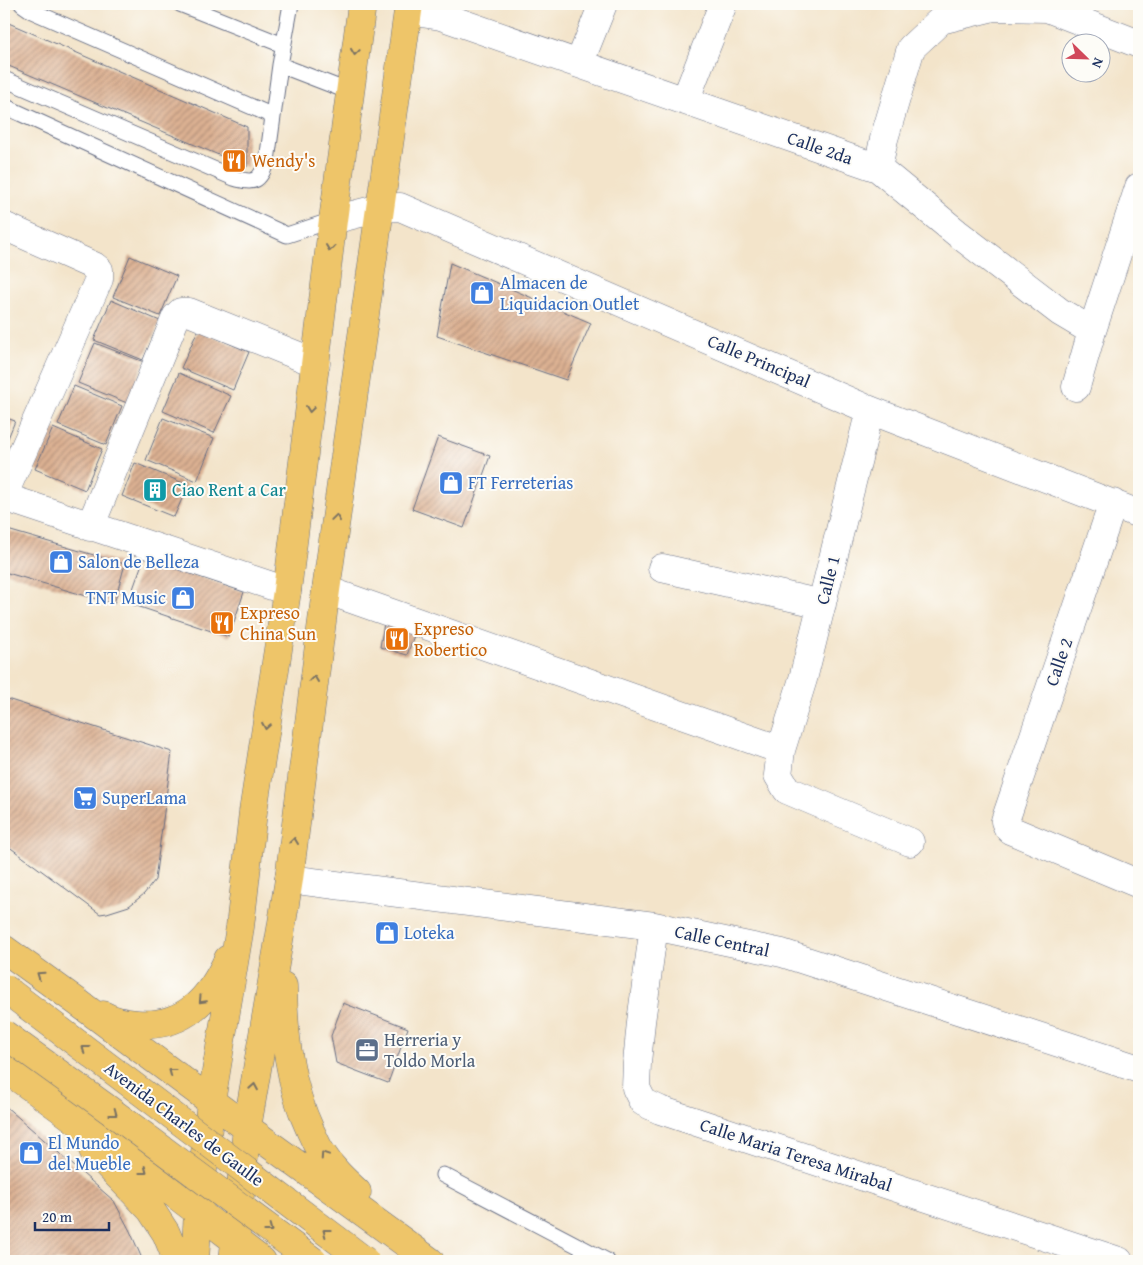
<svg xmlns="http://www.w3.org/2000/svg" width="1143" height="1265" font-family="'Gentium Book Plus',serif">
  <style>
    .building { fill: url(#building-hatch) }
    .lines { fill: none; stroke-linecap: round; stroke-linejoin: round }
    .lane-casing { stroke: #676e84; stroke-width: 17 }
    .street-casing { stroke: #676e84; stroke-width: 29 }
    .primary-casing { stroke: #676e84; stroke-width: 29 }
    .lane { stroke: #fff; stroke-width: 15 }
    .street { stroke: #fff; stroke-width: 28 }
    .primary { stroke: #eec569; stroke-width: 28 }
    .primary-bridge-casing { stroke: #676e84; stroke-width: 29; stroke-linecap: butt }
    .primary-bridge { stroke: #eec569; stroke-width: 28 }
    .oneway { stroke: #7a7263 }
    .labels { text-anchor: middle; stroke-width: 4; stroke-linejoin: round; paint-order: stroke }
    .street-label { font-size: 18px; fill: #1b2f5e; stroke: #fdfcf7 }
    .food-label { font-size: 18px; fill: #c56008; stroke: #fdfcf7; text-anchor: start }
    .shop-label { font-size: 18px; fill: #366cbe; stroke: #fdfcf7; text-anchor: start }
    .culture-label { font-size: 18px; fill: #0d838f; stroke: #fdfcf7; text-anchor: start }
    .service-label { font-size: 18px; fill: #4e5e75; stroke: #fdfcf7; text-anchor: start }
  </style>
  <defs>
    <pattern id="building-hatch" width="6" height="6" patternUnits="userSpaceOnUse" patternTransform="scale(1.25)"><rect width="6" height="6" fill="#dcb192"/><path d="M-1 1l2-2M0 6l6-6M5 7l2-2" fill="none" stroke="#b2907a"/></pattern>
  </defs>
  <rect width="100%" height="100%" fill="#fdfcf7"/>
  <filter id="ink" filterUnits="userSpaceOnUse"><feTurbulence type="fractalNoise" baseFrequency=".02" numOctaves="2"/><feDisplacementMap in="SourceGraphic" scale="10" xChannelSelector="R" yChannelSelector="G"/><feConvolveMatrix kernelMatrix="1 2 1 2 8 2 1 2 1" color-interpolation-filters="sRGB"/></filter>
  <filter id="wash" filterUnits="userSpaceOnUse"><feTurbulence type="fractalNoise" baseFrequency=".0096" numOctaves="4" result="noise"/><feDisplacementMap in="SourceGraphic" scale="20" xChannelSelector="R" yChannelSelector="G"/><feGaussianBlur stdDeviation="1.12" result="paint"/><feColorMatrix in="noise" values="0 0 0 0 0 0 0 0 0 0 0 0 0 0 0 0 0 1.4 0 .05"/><feComposite in="paint" operator="in"/></filter>
  <g filter="url(#wash)">
    <rect width="100%" height="100%" fill="#f3e4ca"/>
    <g id="blocks">
      <path class="building" d="M4,21L247,127V167L4,64Z
        M130,256L177,276L160,316L113,297Z
        M450,263L591,323L566,380L437,336Z
        M111,300L160,321L143,360L94,340Z
        M198,330L249,352L233,390L181,368Z
        M95,343L144,362L127,403L78,383Z
        M179,373L231,396L214,433L163,411Z
        M74,386L122,406L106,445L58,425Z
        M4,417L15,421L4,448Z
        M163,418L214,438L197,481L146,460Z
        M53,428L102,449L85,490L35,469Z
        M438,437L490,456L464,528L412,509Z
        M135,463L188,485L174,517L122,496Z
        M4,529L125,564L114,604L4,572Z
        M144,558L244,592L229,637L128,603Z
        M385,617L416,630L407,655L380,647Z
        M4,698L172,752L155,880L144,894L129,906L107,913L100,914L4,843Z
        M343,1003L408,1028L388,1083L336,1063L331,1036Z
        M4,1105L114,1201L130,1231L143,1261H4Z"/>
    </g>
  </g>
  <g filter="url(#ink)">
    <use href="#blocks" fill-opacity="0" stroke="#676e84" stroke-width="1"/>
    <g class="lines">
      <defs>
        <path id="lane" d="M22,4L32,11L273,116
          M180,4L283,45
          M280,65L350,92
          M4,79L234,178C255,184 259,182 267,161L280,65L291,4
          M4,106L287,235L333,220
          M443,1175L607,1261"/>
        <path id="street" d="M408,11L441,16L878,168L957,233L1060,312L1092,331
          M579,64L603,4
          M685,101L723,4
          M878,168L884,139L911,48L941,20L994,7L1047,8L1139,44
          M333,220L380,208L400,207L870,410L1139,514
          M4,226L94,266L99,270V279L4,494
          M1076,387L1092,331L1139,187
          M870,410L803,679L781,750L778,775L787,790L910,842
          M4,497L287,591
          M1113,503L1005,821L1007,826L1010,830L1139,884
          M90,527L176,317L181,312H189L316,363
          M662,568L822,604
          M326,590L781,750
          M289,879L654,926L782,953L1139,1069
          M654,926L641,1022L637,1063L636,1088L643,1102L660,1110L1119,1261"/>
        <path id="primary" d="M4,949L76,1001L247,1128L430,1261
          M283,986C284,1036 289,1085 311,1132C314,1138 317,1146 321,1152C331,1168 344,1180 357,1192
          M103,1015C113,1021 125,1023 137,1024C184,1028 210,999 228,959
          M4,1068C92,1130 177,1196 262,1261
          M93,1150L151,1210L166,1233L173,1250L176,1261
          M195,1261L198,1212L211,1102L240,927L253,812L287,591L333,220L362,4
          M233,1261L247,1128L281,929L289,879L326,590L409,4"/>
      </defs>
      <use href="#lane" class="lane-casing"/>
      <use href="#street" class="street-casing"/>
      <use href="#primary" class="primary-casing"/>
      <use href="#lane" class="lane"/>
      <use href="#street" class="street"/>
      <use href="#primary" class="primary"/>
      <defs>
        <path id="primary-bridge" d="M4,988L365,1261
          M4,1034L108,1109L313,1261"/>
      </defs>
      <use href="#primary-bridge" class="primary-bridge-casing"/>
      <use href="#primary-bridge" class="primary-bridge"/>
    </g>
    <defs><path id="oneway-chevron" d="M-2-3.5L2.5 0L-2 3.5" fill="none" stroke-width="1.6" stroke-linecap="round" stroke-linejoin="round" transform="scale(1.25)"/></defs>
    <g class="oneway">
      <use href="#oneway-chevron" transform="translate(355 52) rotate(98)"/>
      <use href="#oneway-chevron" transform="translate(330 248) rotate(97)"/>
      <use href="#oneway-chevron" transform="translate(310 409) rotate(97)"/>
      <use href="#oneway-chevron" transform="translate(336 518) rotate(-82)"/>
      <use href="#oneway-chevron" transform="translate(314 679) rotate(-83)"/>
      <use href="#oneway-chevron" transform="translate(266 726) rotate(99)"/>
      <use href="#oneway-chevron" transform="translate(294 841) rotate(-83)"/>
      <use href="#oneway-chevron" transform="translate(40 975) rotate(-145)"/>
      <use href="#oneway-chevron" transform="translate(202 1000) rotate(133)"/>
      <use href="#oneway-chevron" transform="translate(85 1049) rotate(-143)"/>
      <use href="#oneway-chevron" transform="translate(172 1072) rotate(-143)"/>
      <use href="#oneway-chevron" transform="translate(254 1087) rotate(-80)"/>
      <use href="#oneway-chevron" transform="translate(114 1113) rotate(37)"/>
      <use href="#oneway-chevron" transform="translate(324 1155) rotate(-124)"/>
      <use href="#oneway-chevron" transform="translate(144 1171) rotate(37)"/>
      <use href="#oneway-chevron" transform="translate(269 1229) rotate(37)"/>
      <use href="#oneway-chevron" transform="translate(326 1232) rotate(-143)"/>
    </g>
  </g>
  <defs>
    <symbol id="restaurant-square" viewBox="-11 -11 22 22"><rect x="-9" y="-9" width="18" height="18" rx="4" fill="#e8710a" stroke="#fdfcf7"/><path d="M-5-6h1v4h1v-4h1v4h1v-4h1v5L-1.5 .5V6h-2V.5L-5-1ZM5-6V6H3V1.5H1.5Q1.5-4 5-6Z" fill="#fff"/></symbol>
    <symbol id="shop-square" viewBox="-11 -11 22 22"><rect x="-9" y="-9" width="18" height="18" rx="4" fill="#3f7fe0" stroke="#fdfcf7"/><path d="M-5-2.5h2.3a2.7 3.5 0 0 1 5.4 0H5L5.5 6h-11ZM-1.5-2.5h3a1.5 2.3 0 0 0-3 0Z" fill="#fff"/></symbol>
    <symbol id="building-square" viewBox="-11 -11 22 22"><rect x="-9" y="-9" width="18" height="18" rx="4" fill="#0f9aa8" stroke="#fdfcf7"/><path d="M-4-6H4V6H1V3H-1V6H-4ZM-2.5-4.3h1.7v1.8h-1.7ZM.8-4.3h1.7v1.8H.8ZM-2.5-1h1.7V.8h-1.7ZM.8-1h1.7V.8H.8Z" fill="#fff"/></symbol>
    <symbol id="supermarket-square" viewBox="-11 -11 22 22"><rect x="-9" y="-9" width="18" height="18" rx="4" fill="#3f7fe0" stroke="#fdfcf7"/><path d="M-6-5.5h2.5l.6 2H6L4.5 2H-2.5L-4.4-4H-6ZM-1.5 3.2a1.3 1.3 0 1 0 .1 0ZM3 3.2a1.3 1.3 0 1 0 .1 0Z" fill="#fff"/></symbol>
    <symbol id="office-square" viewBox="-11 -11 22 22"><rect x="-9" y="-9" width="18" height="18" rx="4" fill="#5c6f8a" stroke="#fdfcf7"/><path d="M-6-3h4V-5.5h4V-3h4V5H-6ZM-1-4.5V-3h2v-1.5ZM-6 0V1H6V0Z" fill="#fff"/></symbol>
  </defs>
  <g fill-rule="evenodd">
    <use href="#restaurant-square" x="220" y="147" width="28" height="28"/>
    <use href="#shop-square" x="468" y="279" width="28" height="28"/>
    <use href="#shop-square" x="437" y="469" width="28" height="28"/>
    <use href="#building-square" x="141" y="476" width="28" height="28"/>
    <use href="#shop-square" x="47" y="548" width="28" height="28"/>
    <use href="#shop-square" x="169" y="584" width="28" height="28"/>
    <use href="#restaurant-square" x="208" y="609" width="28" height="28"/>
    <use href="#restaurant-square" x="383" y="625" width="28" height="28"/>
    <use href="#supermarket-square" x="71" y="784" width="28" height="28"/>
    <use href="#shop-square" x="373" y="919" width="28" height="28"/>
    <use href="#office-square" x="353" y="1036" width="28" height="28"/>
    <use href="#shop-square" x="17" y="1139" width="28" height="28"/>
  </g>
  <g class="labels">
    <g class="street-label">
      <text transform="translate(820 148) rotate(19)" y="6">Calle 2da</text>
      <text transform="translate(759 361) rotate(23)" y="6">Calle Principal</text>
      <text transform="translate(828 580) rotate(-76)" y="6">Calle 1</text>
      <text transform="translate(1059 662) rotate(-71)" y="6">Calle 2</text>
      <text transform="translate(722 941) rotate(12)" y="6">Calle Central</text>
      <text transform="translate(184 1124) rotate(37)" y="6">Avenida Charles de Gaulle</text>
      <text transform="translate(796 1155) rotate(18)" y="6">Calle Maria Teresa Mirabal</text>
    </g>
    <g class="food-label">
      <text x="252" y="167">Wendy's</text>
      <text x="240" y="619">Expreso<tspan x="240" dy="21">China Sun</tspan></text>
      <text x="414" y="635">Expreso<tspan x="414" dy="21">Robertico</tspan></text>
    </g>
    <g class="shop-label">
      <text x="500" y="289">Almacen de<tspan x="500" dy="21">Liquidacion Outlet</tspan></text>
      <text x="468" y="489">FT Ferreterias</text>
      <text x="78" y="568">Salon de Belleza</text>
      <text x="166" y="604" text-anchor="end">TNT Music</text>
      <text x="102" y="804">SuperLama</text>
      <text x="404" y="939">Loteka</text>
      <text x="48" y="1149">El Mundo<tspan x="48" dy="21">del Mueble</tspan></text>
    </g>
    <g class="culture-label">
      <text x="172" y="496">Ciao Rent a Car</text>
    </g>
    <g class="service-label">
      <text x="384" y="1046">Herreria y<tspan x="384" dy="21">Toldo Morla</tspan></text>
    </g>
  </g>
  <rect width="1143" height="1265" fill="none" stroke="#fdfcf7" stroke-width="20"/>
  <g transform="translate(1086 58) rotate(113)"><circle r="24" fill="#fdfcf7" stroke="#a3aaba"/>
  <path d="M0-4L9 19L0 12L-9 19Z" fill="#d1495b"/>
  <text y="-8" font-size="14" font-weight="bold" text-anchor="middle" fill="#1b2f5e">N</text>
  </g>
  <path d="M35 1222v8h74v-8" fill="none" stroke="#1b2f5e" stroke-width="2.5"/>
  <text x="42" y="1222" font-size="15" fill="#1b2f5e" stroke="#fdfcf7" stroke-width="4" paint-order="stroke">20 m</text>
</svg>
